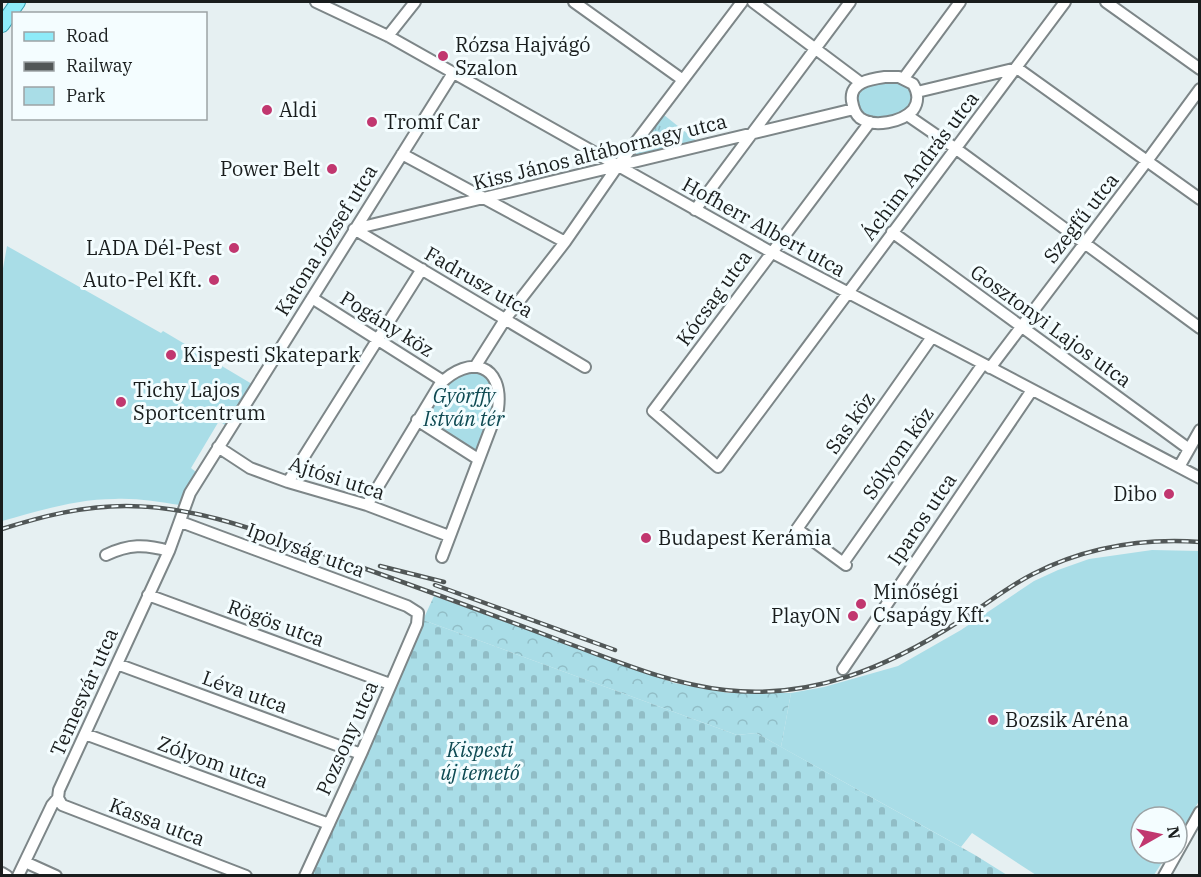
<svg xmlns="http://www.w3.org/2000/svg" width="1201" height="877" font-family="'IBM Plex Serif',serif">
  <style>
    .grass { fill: url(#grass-tufts) }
    .forest { fill: url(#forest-crowns) }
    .cemetery { fill: url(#cemetery-stones) }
    .green { fill: #a9dde7 }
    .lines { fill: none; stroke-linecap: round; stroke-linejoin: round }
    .minor-casing { stroke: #7d8688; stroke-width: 14 }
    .major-casing { stroke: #349aa9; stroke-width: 16 }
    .minor { stroke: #fff; stroke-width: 10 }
    .major { stroke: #8eebf9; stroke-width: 14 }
    .rail-casing { stroke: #515757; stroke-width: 4.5 }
    .rail { stroke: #f4fdff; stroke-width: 2; stroke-dasharray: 7; stroke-linecap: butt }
    .poi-dot { fill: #c1376f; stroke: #f4fdff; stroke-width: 2 }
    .labels { text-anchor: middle; stroke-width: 6; stroke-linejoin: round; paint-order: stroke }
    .poi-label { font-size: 20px; fill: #191d1d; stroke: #f4fdff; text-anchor: start }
    .street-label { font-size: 20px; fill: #191d1d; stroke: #f4fdff }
    .park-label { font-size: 20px; font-style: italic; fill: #0d4952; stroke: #f4fdff }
  </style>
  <defs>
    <pattern id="grass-tufts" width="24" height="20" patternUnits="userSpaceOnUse" patternTransform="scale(1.5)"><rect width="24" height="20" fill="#a9dde7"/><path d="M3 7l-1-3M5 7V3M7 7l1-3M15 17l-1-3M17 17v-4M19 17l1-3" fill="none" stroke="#91bdc6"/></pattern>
    <pattern id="forest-crowns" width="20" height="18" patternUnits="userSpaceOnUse" patternTransform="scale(1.5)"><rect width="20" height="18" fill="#a9dde7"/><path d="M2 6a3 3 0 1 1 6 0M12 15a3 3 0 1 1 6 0" fill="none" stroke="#91bdc6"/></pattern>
    <pattern id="cemetery-stones" width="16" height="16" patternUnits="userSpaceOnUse" patternTransform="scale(1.5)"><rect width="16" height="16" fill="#a9dde7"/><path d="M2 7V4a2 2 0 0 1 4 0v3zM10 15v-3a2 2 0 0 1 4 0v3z" fill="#91bdc6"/></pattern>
  </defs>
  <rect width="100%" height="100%" fill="#e6f0f2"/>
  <path class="grass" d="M664,115L698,142L638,158L634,155Z"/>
  <path class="forest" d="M434,596L674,683L728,693H791L781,747L756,733L737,735L423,620Z"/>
  <path class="cemetery" d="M423,620L737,735L756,733L975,855L1007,875L308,876L416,622Z"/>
  <path class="green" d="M897,79L909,85L913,98C911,103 910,107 906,110C896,117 877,121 866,116C852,108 855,88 869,83C877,80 888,80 897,79Z
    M7,246L161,333L163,331L252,384L225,425L219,421L191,468L196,472L180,505C158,502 137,498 115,499C76,499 39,511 2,521V274Z
    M486,369L500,397L478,459L417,421L452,375Z
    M1152,550L1200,551L1199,801L1177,838V817H1141V853H1168L1154,875H1036L972,833L961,847L781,747L791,693L824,687L898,666L961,630L1034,581L1058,570L1089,559Z"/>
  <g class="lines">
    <defs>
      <path id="minor" d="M316,2L388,36L771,252L1200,478
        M574,2L683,80
        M753,2L861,83
        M1106,2L1200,69
        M388,36L415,2
        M885,77H899L913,84C918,92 919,102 913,110C902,122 874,128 860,118C855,114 853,107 852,101C849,82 871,79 885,77Z
        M904,78L960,2
        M917,92L1017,68L1200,199
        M907,115L955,148L1200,328
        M870,122L653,411L718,467L1065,2
        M402,154L565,242
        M695,210L850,2
        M354,229L854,109
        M354,229L585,367
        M892,232L1189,449
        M312,298L443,381
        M475,367L506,318L565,242L617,167L742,2
        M990,368L1147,161L1200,89
        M417,420L478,459
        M218,447L250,468L288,482L367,505L449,536
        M1179,467L1200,430
        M288,482L422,269
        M367,505L440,384C470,354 504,364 498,409L442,557
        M181,522L407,606L418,613L417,624L361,754L305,876
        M106,555C129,544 145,544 169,551
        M843,563L983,364
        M846,565L797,529L932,337
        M148,595L390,684
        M117,664L361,754
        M843,669L1032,390
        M85,734L329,824
        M58,798L62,805L246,876
        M25,862L56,876
        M2,873L7,876
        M18,876L52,805L58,798L59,790L169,551L190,493L453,73
        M1164,876L1200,812"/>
      <path id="major" d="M2,25L18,2"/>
    </defs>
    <use href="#minor" class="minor-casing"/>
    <use href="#major" class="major-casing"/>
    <use href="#minor" class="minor"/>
    <use href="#major" class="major"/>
    <defs>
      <path id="rail" d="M2,529C43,516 83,506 126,506C200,506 266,534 335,558C412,585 490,614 567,643C619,662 670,684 725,690C811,700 888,667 958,622C983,607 1007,587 1033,574C1084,548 1142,538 1200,542
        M380,566L444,582
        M435,585L615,650"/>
    </defs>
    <use href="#rail" class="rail-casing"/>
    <use href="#rail" class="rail"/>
  </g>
  <g class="poi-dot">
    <circle cx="443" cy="56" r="6"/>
    <circle cx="267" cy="110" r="6"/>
    <circle cx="372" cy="122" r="6"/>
    <circle cx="332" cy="169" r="6"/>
    <circle cx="234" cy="248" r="6"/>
    <circle cx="214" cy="280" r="6"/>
    <circle cx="171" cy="355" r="6"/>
    <circle cx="121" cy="402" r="6"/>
    <circle cx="1169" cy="494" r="6"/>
    <circle cx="646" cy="538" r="6"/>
    <circle cx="861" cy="604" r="6"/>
    <circle cx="853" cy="616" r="6"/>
    <circle cx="993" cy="720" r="6"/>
  </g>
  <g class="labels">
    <g class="poi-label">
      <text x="455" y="52">Rózsa Hajvágó<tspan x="455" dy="23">Szalon</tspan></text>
      <text x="279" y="117">Aldi</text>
      <text x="384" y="129">Tromf Car</text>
      <text x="320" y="176" text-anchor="end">Power Belt</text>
      <text x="222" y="255" text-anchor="end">LADA Dél-Pest</text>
      <text x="202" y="287" text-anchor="end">Auto-Pel Kft.</text>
      <text x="183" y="362">Kispesti Skatepark</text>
      <text x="133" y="397">Tichy Lajos<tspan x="133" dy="23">Sportcentrum</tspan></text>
      <text x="1157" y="501" text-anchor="end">Dibo</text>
      <text x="658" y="545">Budapest Kerámia</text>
      <text x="873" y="599">Minőségi<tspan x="873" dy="23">Csapágy Kft.</tspan></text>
      <text x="841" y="623" text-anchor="end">PlayON</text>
      <text x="1005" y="727">Bozsik Aréna</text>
    </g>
    <g class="street-label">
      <text transform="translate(600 152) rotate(-14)" y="7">Kiss János altábornagy utca</text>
      <text transform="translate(920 166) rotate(-53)" y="7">Áchim András utca</text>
      <text transform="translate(1081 218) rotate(-52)" y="7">Szegfű utca</text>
      <text transform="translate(764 227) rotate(29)" y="7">Hofherr Albert utca</text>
      <text transform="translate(326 240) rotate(-58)" y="7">Katona József utca</text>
      <text transform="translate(479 282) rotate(30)" y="7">Fadrusz utca</text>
      <text transform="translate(714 298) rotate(-54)" y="7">Kócsag utca</text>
      <text transform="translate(387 324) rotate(32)" y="7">Pogány köz</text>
      <text transform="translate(1051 326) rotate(36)" y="7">Gosztonyi Lajos utca</text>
      <text transform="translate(850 423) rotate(-55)" y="7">Sas köz</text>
      <text transform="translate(898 453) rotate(-55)" y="7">Sólyom köz</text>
      <text transform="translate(337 478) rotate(18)" y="7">Ajtósi utca</text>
      <text transform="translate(922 519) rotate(-56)" y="7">Iparos utca</text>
      <text transform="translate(306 550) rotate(20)" y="7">Ipolyság utca</text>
      <text transform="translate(276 623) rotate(20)" y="7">Rögös utca</text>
      <text transform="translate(84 692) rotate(-66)" y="7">Temesvár utca</text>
      <text transform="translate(245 692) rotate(20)" y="7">Léva utca</text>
      <text transform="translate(347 738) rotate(-66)" y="7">Pozsony utca</text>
      <text transform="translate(213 762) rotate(20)" y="7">Zólyom utca</text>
      <text transform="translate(157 822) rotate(21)" y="7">Kassa utca</text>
    </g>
    <g class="park-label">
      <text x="464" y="403">Györffy<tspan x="464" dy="23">István tér</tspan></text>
      <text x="480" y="757">Kispesti<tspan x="480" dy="23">új temető</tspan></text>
    </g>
  </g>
  <rect width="1201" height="877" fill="none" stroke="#191d1d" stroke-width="6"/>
  <rect x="12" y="12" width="195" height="108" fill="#f4fdff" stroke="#9ca3a5" stroke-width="1.5"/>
  <rect x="24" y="32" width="30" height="9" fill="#8eebf9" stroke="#9ca3a5" stroke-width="1.5"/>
  <text x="66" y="42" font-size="18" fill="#191d1d">Road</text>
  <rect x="24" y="62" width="30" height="9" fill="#515757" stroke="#9ca3a5" stroke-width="1.5"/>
  <text x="66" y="72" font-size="18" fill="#191d1d">Railway</text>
  <rect x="24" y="87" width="30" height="18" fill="#a9dde7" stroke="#9ca3a5" stroke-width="1.5"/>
  <text x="66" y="102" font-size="18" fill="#191d1d">Park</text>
  <g transform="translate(1159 835) rotate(81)"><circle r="28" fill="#f4fdff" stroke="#9ca3a5" stroke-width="1.5"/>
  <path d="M0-4.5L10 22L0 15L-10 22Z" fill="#c1376f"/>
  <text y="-9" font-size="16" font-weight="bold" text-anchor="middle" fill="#191d1d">N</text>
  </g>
</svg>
